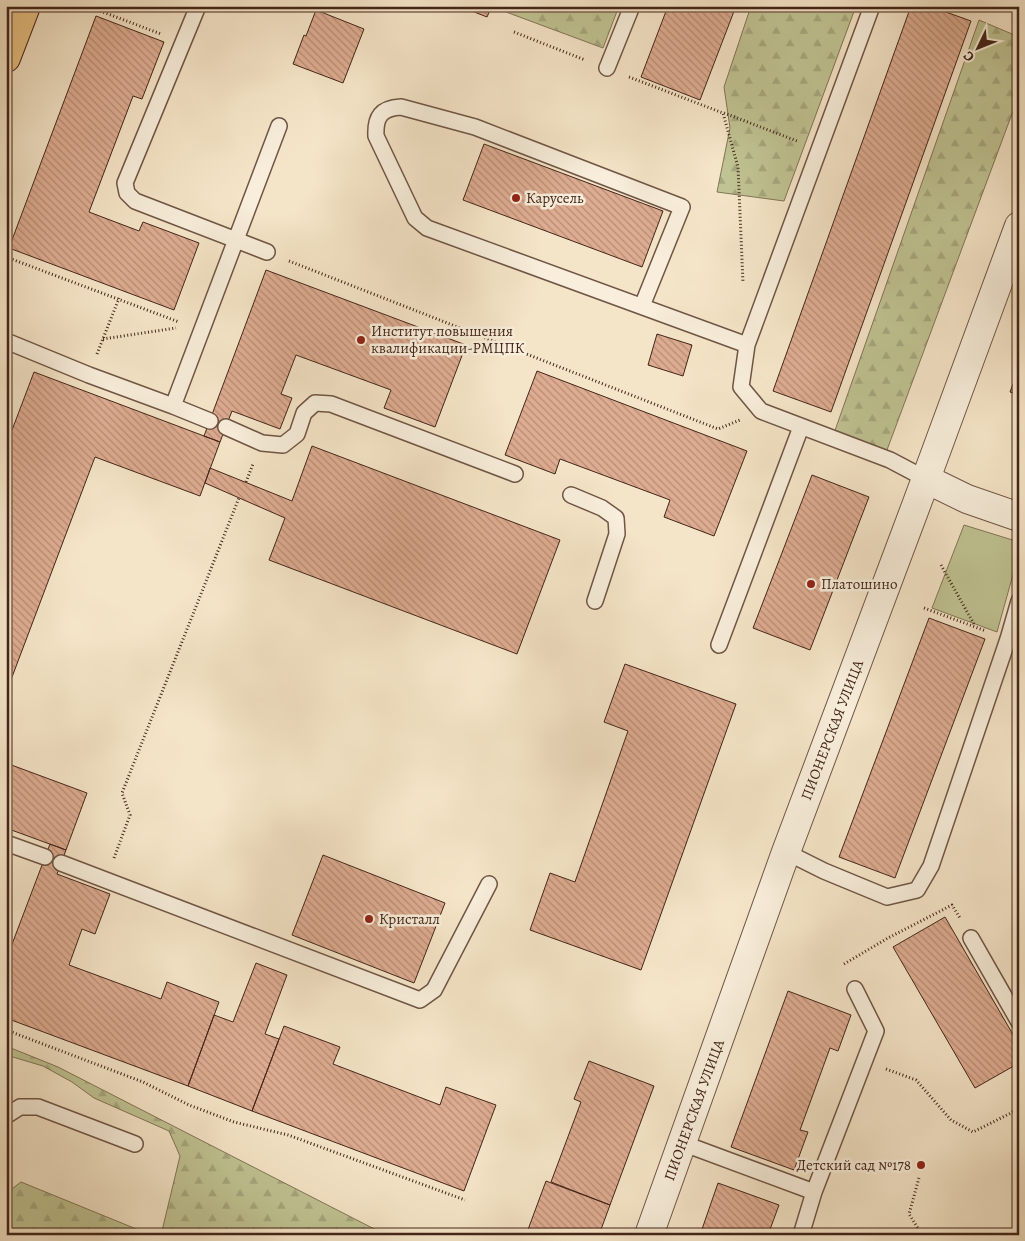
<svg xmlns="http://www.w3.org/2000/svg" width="1025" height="1241" font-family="Alegreya,serif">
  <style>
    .grass { fill: #c0c393; stroke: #827456 }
    .forest { fill: url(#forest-firs); stroke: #827456 }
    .building { fill: url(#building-back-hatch); stroke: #432519 }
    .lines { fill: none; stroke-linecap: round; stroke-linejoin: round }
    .lane-casing { stroke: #705545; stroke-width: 18 }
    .street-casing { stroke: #705545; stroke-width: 30 }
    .primary-casing { stroke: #432519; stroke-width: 30 }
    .path { stroke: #432519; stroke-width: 3; stroke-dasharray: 1 2.5; stroke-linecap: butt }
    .lane { stroke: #f8eedb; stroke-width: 15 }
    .street { stroke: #f8eedb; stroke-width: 28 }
    .primary { stroke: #eac284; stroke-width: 28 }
    .poi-dot { fill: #8f2418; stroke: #f8eedb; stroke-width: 2 }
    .labels { text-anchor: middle; stroke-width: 5; stroke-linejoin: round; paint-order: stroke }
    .poi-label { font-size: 15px; fill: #432519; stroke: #f8eedb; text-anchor: start }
    .street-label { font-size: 15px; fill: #432519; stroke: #f8eedb }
  </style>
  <defs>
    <pattern id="forest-firs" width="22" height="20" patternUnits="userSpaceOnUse" patternTransform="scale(1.25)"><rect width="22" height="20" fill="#c0c393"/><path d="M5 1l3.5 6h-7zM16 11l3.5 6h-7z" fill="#a6a77e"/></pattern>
    <pattern id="building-back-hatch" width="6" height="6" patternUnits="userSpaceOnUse" patternTransform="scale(1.25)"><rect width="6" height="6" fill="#deac91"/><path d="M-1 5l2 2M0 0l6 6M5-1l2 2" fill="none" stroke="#b68c76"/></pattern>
  </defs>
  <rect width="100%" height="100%" fill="#f5e5c8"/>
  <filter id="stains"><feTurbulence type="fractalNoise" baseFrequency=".004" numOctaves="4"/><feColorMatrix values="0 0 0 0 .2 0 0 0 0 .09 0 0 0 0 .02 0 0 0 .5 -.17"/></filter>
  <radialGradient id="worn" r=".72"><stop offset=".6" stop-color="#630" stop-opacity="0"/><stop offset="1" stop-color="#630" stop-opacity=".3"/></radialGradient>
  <path class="grass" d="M964,525L1019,542V553L997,632L932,608Z"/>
  <path class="forest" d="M508,6H619L603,48L506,12Z
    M751,6H856L784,201L717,192L730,128L724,87Z
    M979,20L1019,37V95L884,458L832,439Z
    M6,1046L58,1067L386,1235H161L180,1156L169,1131L94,1098L72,1082L43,1066L6,1055Z
    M21,1182L151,1235H20L6,1230V1198L9,1191Z"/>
  <path class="building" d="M459,6H492L487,17Z
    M668,6H736L700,100L641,77Z
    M911,6H929L971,21L831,412L773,391Z
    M316,10L364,29L343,83L293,64L304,35L306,36Z
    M96,16L164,42L142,99L133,96L89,212L139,231L143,222L199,243L174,310L9,248Z
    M484,144L663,211L642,267L463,200Z
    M266,270L466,345L435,427L384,408L391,390L296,355L281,394L292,398L280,429L232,411L220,442L204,436Z
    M657,334L692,345L683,376L648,365Z
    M1019,368V395L1010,392Z
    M537,371L747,451L714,536L664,517L670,500L560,459L555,474L505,455Z
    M34,372L220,442L200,496L95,457L6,693V446Z
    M312,446L560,540L517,654L269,560L285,518L205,483L210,468L292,501Z
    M812,475L869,497L810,650L753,628Z
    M929,618L985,639L895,878L839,857Z
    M625,664L736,704L641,970L530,930L550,873L575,882L628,731L604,722Z
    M6,763L87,793L66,850L6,828Z
    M50,844L66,850L57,874L110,894L95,934L82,929L69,965L161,999L167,982L219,1002L188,1086L6,1018V960Z
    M323,855L445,903L414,983L292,935Z
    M945,917L1019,1045V1063L975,1088L893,947Z
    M256,963L287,975L265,1034L279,1039L252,1111L188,1086L214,1015L233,1022Z
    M788,991L851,1015L838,1051L830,1048L800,1130L808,1132L794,1170L731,1147Z
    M284,1026L340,1047L333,1064L440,1105L446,1087L496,1105L464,1191L252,1111Z
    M589,1061L654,1086L610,1205L551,1182L581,1102L574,1099Z
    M546,1181L610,1205L599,1235H526Z
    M718,1183L779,1205L768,1235H700Z"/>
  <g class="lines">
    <defs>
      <path id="lane" d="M198,6L125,183L127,193L135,201L267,252
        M872,6L747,345L741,387L761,411L890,460L926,479
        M607,68L632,6
        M642,306L682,207L475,127L401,107C381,108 375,117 376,136L415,218L427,228L747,345
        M6,341L89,375L173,406L279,126
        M173,406L210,421
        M226,427L262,443L283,445L297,434L304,413L315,403L331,404L515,474
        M571,495L602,508L616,518L617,534L595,601
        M719,645L801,427
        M6,843L45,857
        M786,852L824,871L887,897L917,890L931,866L1008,639L1019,601
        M61,863L420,1000L434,990L489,884
        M971,938L1019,1022
        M6,1116L20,1107H38L135,1144
        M682,1143L814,1192L876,1031L855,989
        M801,1235L814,1192"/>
      <path id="street" d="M926,479L967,499L1019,517
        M649,1235L786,852L917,503L1019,226"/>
      <path id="primary" d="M6,58L26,6"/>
    </defs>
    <use href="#lane" class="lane-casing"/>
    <use href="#street" class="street-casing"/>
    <use href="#primary" class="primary-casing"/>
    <path class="path" d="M87,6L161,34
      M514,32L585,60
      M629,77L723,113L738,167L743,283
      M724,113L797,141
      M6,257L179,322
      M289,261L718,429L740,420
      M103,339L176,328
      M97,354L119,298
      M246,482L253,464
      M941,565L975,626
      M924,608L986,631
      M114,858L130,815L122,793L239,498
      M844,964L888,938L952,905L960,918
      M6,1030L143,1082L189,1105L234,1122L288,1135L465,1200
      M886,1069L916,1080L951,1120L973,1132L1019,1109
      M919,1178L909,1214L922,1235"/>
    <use href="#lane" class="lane"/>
    <use href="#street" class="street"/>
    <use href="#primary" class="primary"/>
  </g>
  <g class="poi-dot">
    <circle cx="516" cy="198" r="5"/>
    <circle cx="361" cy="340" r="5"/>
    <circle cx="811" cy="584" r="5"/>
    <circle cx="369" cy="919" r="5"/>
    <circle cx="921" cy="1165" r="5"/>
  </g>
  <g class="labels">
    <g class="poi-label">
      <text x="526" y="203">Карусель</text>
      <text x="371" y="336">Институт повышения<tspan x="371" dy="17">квалификации-РМЦПК</tspan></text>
      <text x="821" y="589">Платошино</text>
      <text x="379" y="924">Кристалл</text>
      <text x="911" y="1170" text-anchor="end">Детский сад №178</text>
    </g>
    <g class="street-label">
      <text transform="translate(832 730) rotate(-69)" y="5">ПИОНЕРСКАЯ УЛИЦА</text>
      <text transform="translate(694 1110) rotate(-70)" y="5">ПИОНЕРСКАЯ УЛИЦА</text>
    </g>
  </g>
  <rect width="1025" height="1241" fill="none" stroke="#f5e5c8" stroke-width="25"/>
  <rect x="8" y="8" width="1010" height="1226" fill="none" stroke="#432519" stroke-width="2.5"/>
  <rect x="12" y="12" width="1000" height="1216" fill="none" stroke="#432519"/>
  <g transform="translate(978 48) rotate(227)" stroke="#f8eedb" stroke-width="4" paint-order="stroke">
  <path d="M0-4L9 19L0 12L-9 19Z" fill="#432519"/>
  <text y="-8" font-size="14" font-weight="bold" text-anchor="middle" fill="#432519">С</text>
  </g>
  <rect width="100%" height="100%" filter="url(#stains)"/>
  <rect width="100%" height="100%" fill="url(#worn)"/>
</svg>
